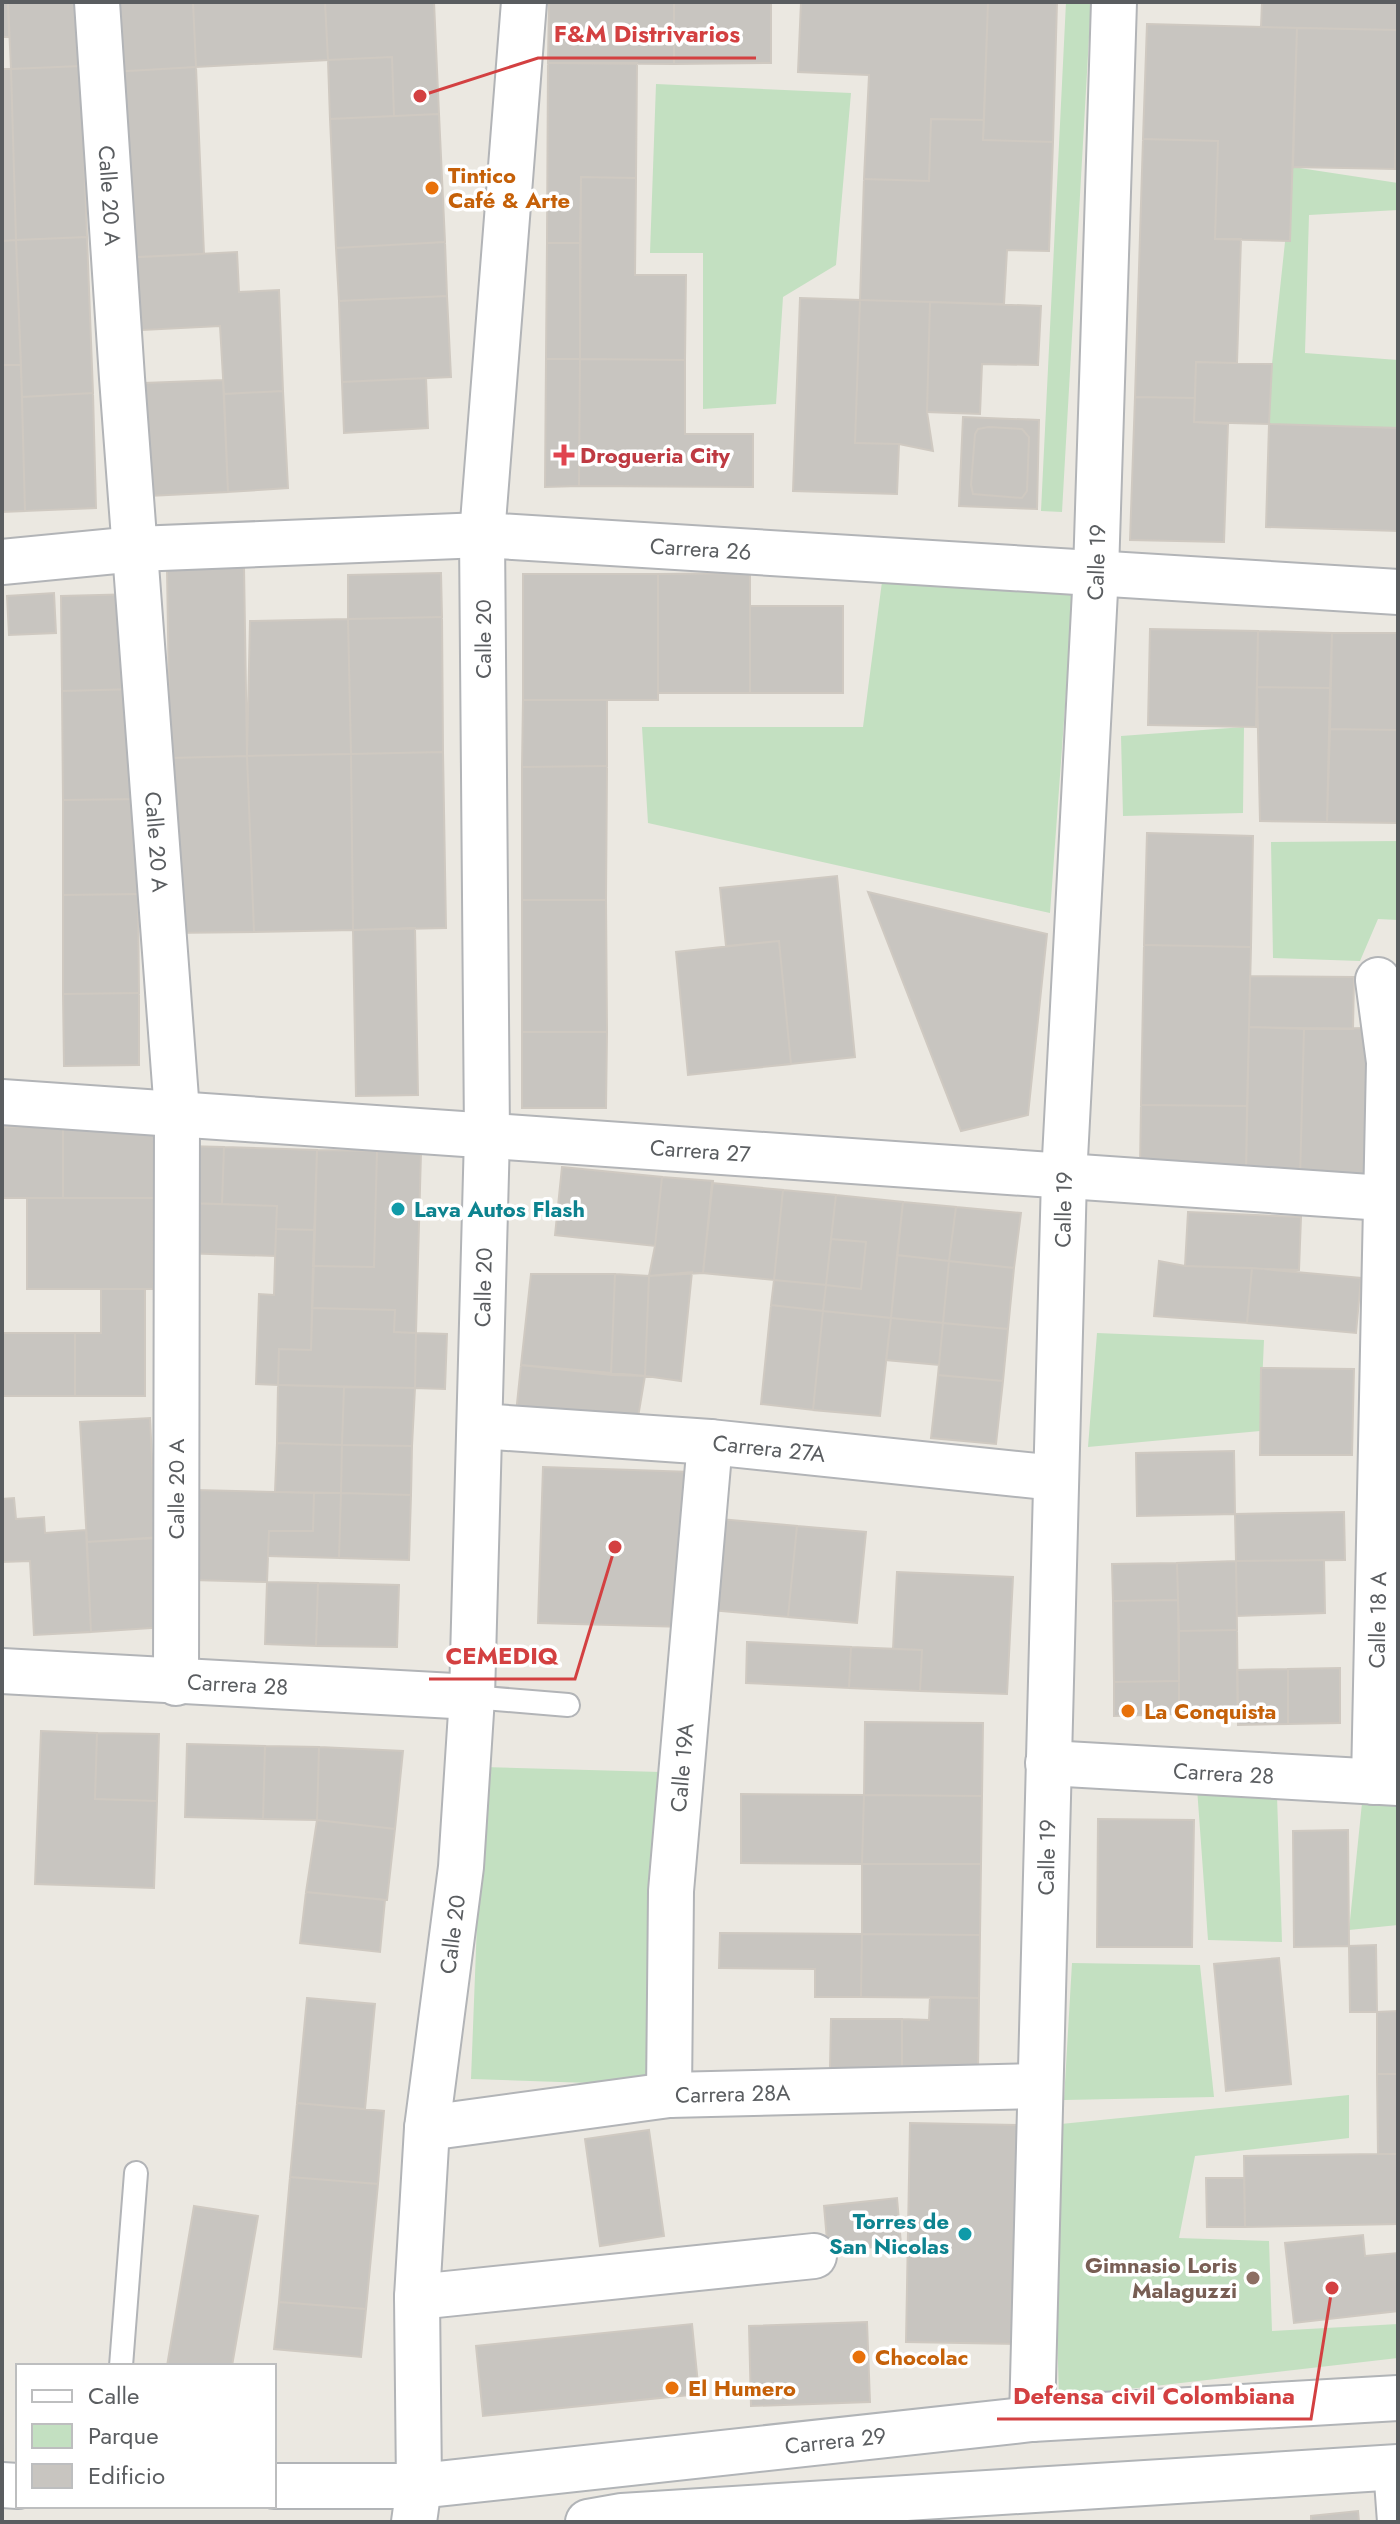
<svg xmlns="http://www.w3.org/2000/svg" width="1400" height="2524" font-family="Jost,sans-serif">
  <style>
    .green { fill: #c3e0c1 }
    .building { fill: #c8c5c0; stroke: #cfc9c1; stroke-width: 2 }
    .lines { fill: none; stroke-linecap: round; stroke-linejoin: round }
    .service-casing { stroke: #b2b4b7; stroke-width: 26 }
    .minor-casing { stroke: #b2b4b7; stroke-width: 48 }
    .secondary-casing { stroke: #b1b4b7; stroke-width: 48 }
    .service { stroke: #fff; stroke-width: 22 }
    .minor { stroke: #fff; stroke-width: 44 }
    .secondary { stroke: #fff; stroke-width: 44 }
    .food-dot { fill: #e8710a; stroke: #fff; stroke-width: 3 }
    .health-dot { fill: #e0444e; stroke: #fff; stroke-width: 3 }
    .culture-dot { fill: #0f9aa8; stroke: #fff; stroke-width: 3 }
    .education-dot { fill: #8d6e63; stroke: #fff; stroke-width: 3 }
    .labels { text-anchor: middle; stroke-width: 7; stroke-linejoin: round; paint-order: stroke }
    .food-label { font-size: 22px; font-weight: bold; fill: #c56008; stroke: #fff; text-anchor: start }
    .street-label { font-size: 22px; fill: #5a5d60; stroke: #fff }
    .health-label { font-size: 22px; font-weight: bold; fill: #be3a42; stroke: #fff; text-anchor: start }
    .culture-label { font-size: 22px; font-weight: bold; fill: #0d838f; stroke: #fff; text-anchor: start }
    .education-label { font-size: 22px; font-weight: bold; fill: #785e54; stroke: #fff; text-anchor: end }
    .leader { fill: none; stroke: #d34041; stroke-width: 3 }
    .callout-dot { fill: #d34041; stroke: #fff; stroke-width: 3 }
    .callout-label { font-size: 24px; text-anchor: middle; font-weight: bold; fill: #d34041; stroke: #fff; stroke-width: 7; stroke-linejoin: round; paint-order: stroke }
  </style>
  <rect width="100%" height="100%" fill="#ebe8e1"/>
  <path class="green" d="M1066,2H1091L1062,512L1041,511Z
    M656,84L851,93L836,265L783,297L776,404L703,409V253H650Z
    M1293,167L1398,183V210L1309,215L1305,353L1398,360V428L1269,424L1272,364Z
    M883,574L1074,583L1050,913L648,823L642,727H863Z
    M1244,727L1243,813L1123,816L1121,736Z
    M1398,841V920L1378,919L1360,961L1273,958L1271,842Z
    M1097,1333L1264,1340L1260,1431L1088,1447Z
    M483,1767L661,1772L649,2085L471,2079Z
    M1197,1788L1277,1796L1282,1942L1208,1940Z
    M1362,1803L1398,1806V1925L1349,1930Z
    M1072,1963L1200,1965L1214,2097L1064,2100Z
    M1349,2095V2138L1195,2156L1179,2238L1269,2241L1272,2331L1398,2324V2358L1059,2397L1051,2125Z"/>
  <path class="building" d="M2,2H8L9,37H2Z
    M8,2H79L81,66L11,69Z
    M108,2H193L196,67L111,72Z
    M193,2H325L328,60L196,67Z
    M325,2H434L439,114L394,116L392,57L328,60Z
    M549,2H674V64L548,63Z
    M674,2H771V63L674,64Z
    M801,2H988L984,120L931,119L929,181L864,179L869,75L798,72Z
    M988,2H1057L1053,142L983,140Z
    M1262,2H1398V30L1261,27Z
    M1147,24L1297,28L1290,241L1215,239L1218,141L1143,139Z
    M1297,28L1398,30L1395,169L1293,167Z
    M392,57L394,116L330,119L328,60Z
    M548,63H637L636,178L581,177L580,243H547Z
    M81,66L87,237L16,240L11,69Z
    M196,67L204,254L119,258L111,72Z
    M2,69H11L16,240L2,241Z
    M439,114L445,242L336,248L330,119Z
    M931,119L984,120L983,140L1053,142L1049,251L1007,250L1004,304L860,300L864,179L929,181Z
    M1143,139L1218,141L1215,239H1241L1237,363L1196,362L1195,398L1135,397Z
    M581,177L636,178L635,275H686L685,360L580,359Z
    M87,237L93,393L22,397L16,240Z
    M16,240L21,365H2V241Z
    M445,242L447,296L339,301L336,248Z
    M547,243H580V359H546Z
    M237,252L239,292L279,290L283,391L224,394L220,326L123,331L119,258Z
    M447,296L451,377L342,382L339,301Z
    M800,298L860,300L855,443L899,444L897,494L793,491Z
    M860,300L930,302L927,412L933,451L899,444L855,443Z
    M930,302L1041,306L1038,365L982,364L980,414L927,412Z
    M546,359H580L579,486L545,487Z
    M580,359L685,360V434H753V487L579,486Z
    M1196,362L1272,364L1269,424L1194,422Z
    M2,365H21L25,511L2,512Z
    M426,378L428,428L344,433L342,382Z
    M223,380L228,492L149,496L144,383Z
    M283,391L288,488L228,492L224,394Z
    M93,393L96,508L25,511L22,397Z
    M1135,397L1195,398L1194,422L1228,424L1224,542L1130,540Z
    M963,417L1039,420L1037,509L959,506Z
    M1269,424L1398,428V531L1266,527Z
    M989,427L1022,429L1029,437L1027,491L1022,498L973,494L971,485L975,434L978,429Z
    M244,567L247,756L170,758L167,569Z
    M441,573L442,617L348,619V575Z
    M750,573V693H658V574Z
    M523,574H658V700H523Z
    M54,593L56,633L9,635L7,596Z
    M137,594V689L62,691L61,596Z
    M750,606H843V693H750Z
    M442,617L443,752L351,754L348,619Z
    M348,619L351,754L247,756L250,621Z
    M1150,629L1258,631L1256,727L1148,725Z
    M1258,631L1332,633L1330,688L1257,687Z
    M1332,633H1398V730L1330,729Z
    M1257,687L1330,688L1327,822L1260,821Z
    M137,689L145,799L63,800L62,691Z
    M523,700H607V766L522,767Z
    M1330,729L1398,730V823L1327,822Z
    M443,752L446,928L353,930L351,754Z
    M351,754L353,930L254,932L247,756Z
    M247,756L254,932L169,933L170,758Z
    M607,766L606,900H522V767Z
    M145,799L146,894L63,895V800Z
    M1147,833L1253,836L1251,947L1144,945Z
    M837,876L855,1057L791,1064L779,941L726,946L720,888Z
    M868,892L1047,934L1028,1115L961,1131Z
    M138,894L139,993L63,994V895Z
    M522,900H606L607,1032H522Z
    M415,928L418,1095L356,1096L353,930Z
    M779,941L791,1064L688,1075L676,952Z
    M1144,945L1251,947L1247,1106L1141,1105Z
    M1250,976L1354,977L1353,1029L1249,1027Z
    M139,993V1065L64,1066L63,994Z
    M1249,1027L1304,1029L1300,1179L1246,1175Z
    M1368,1028L1365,1184L1300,1179L1304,1029Z
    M522,1032H607L606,1108H522Z
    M1141,1105L1247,1106L1246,1175L1140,1167Z
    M63,1114H154V1198H63Z
    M63,1126V1198H2V1127Z
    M184,1146L224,1147L222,1204L182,1203Z
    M224,1147L317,1150L315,1230L276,1229L277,1206L222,1204Z
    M317,1150L377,1151L374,1267L313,1266Z
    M377,1151L421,1152L416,1333L394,1332L395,1310L312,1308L313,1266L374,1267Z
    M562,1167L662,1177L655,1246L555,1235Z
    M662,1177L713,1181L703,1273L649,1276L655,1246Z
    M712,1183L783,1190L774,1280L703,1273Z
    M783,1190L836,1195L826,1285L774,1280Z
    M836,1195L903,1202L891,1318L823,1311L826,1285L861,1289L866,1242L831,1239Z
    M27,1198H154L153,1289H27Z
    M903,1202L956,1207L949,1261L897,1255Z
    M182,1203L277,1206L275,1256L181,1253Z
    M956,1207L1021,1213L1014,1268L949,1261Z
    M1188,1212L1301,1217L1299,1270L1185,1266Z
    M276,1229L315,1230L311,1350L279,1349L278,1385L256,1384L259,1294L274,1295Z
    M831,1239L866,1242L861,1289L826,1285Z
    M897,1255L949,1261L943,1323L891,1318Z
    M949,1261L1014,1268L1008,1329L943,1323Z
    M1159,1261L1185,1266L1252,1268L1247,1323L1154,1316Z
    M1252,1268L1361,1278L1356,1333L1247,1323Z
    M692,1272L681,1381L645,1376L649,1276Z
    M531,1274H615L611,1375L521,1365Z
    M615,1274L649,1276L645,1376L611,1375Z
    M774,1280L826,1285L823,1311L771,1305Z
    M101,1289H145V1396H75V1333H101Z
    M771,1305L823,1311L813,1410L761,1404Z
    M312,1308L395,1310L394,1332L416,1333L415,1388L278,1385L279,1349L311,1350Z
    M823,1311L891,1318L880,1416L813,1410Z
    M891,1318L943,1323L939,1365L886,1360Z
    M943,1323L1008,1329L1003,1381L938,1375Z
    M2,1333H75V1396H2Z
    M416,1333L447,1334L445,1389L415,1388Z
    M521,1365L645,1376L635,1435L515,1423Z
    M1261,1368L1354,1369L1352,1455H1260Z
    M938,1375L1003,1381L996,1444L931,1438Z
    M278,1385L344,1387L342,1445L277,1443Z
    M344,1387L415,1388L412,1446L342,1445Z
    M150,1418L156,1538L87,1542L80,1422Z
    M277,1443L342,1445L341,1493L275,1492Z
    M342,1445L412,1446L411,1495L341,1493Z
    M1234,1451L1235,1514L1137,1516L1136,1453Z
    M543,1467L692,1472L686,1627L538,1623Z
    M195,1490L314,1493L313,1531H269L267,1582L193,1580Z
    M314,1493H341L339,1558L268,1556L269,1531H313Z
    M341,1493L411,1495L409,1560L339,1558Z
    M14,1498L16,1519L44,1517L45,1533L86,1530L91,1632L34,1635L30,1561L2,1562V1499Z
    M1344,1512L1345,1560L1236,1561L1235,1514Z
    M720,1519L797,1526L788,1617L711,1610Z
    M797,1526L866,1532L857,1623L788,1617Z
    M161,1537L166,1627L91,1632L87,1542Z
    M1324,1560L1325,1613L1237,1616L1236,1561Z
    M1236,1561L1237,1630L1179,1631L1177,1563Z
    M1177,1563L1178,1600L1113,1601L1112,1564Z
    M897,1572L1013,1577L1007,1694L920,1691L922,1650L893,1649Z
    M267,1582L318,1583L316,1646L265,1644Z
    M318,1583L399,1585L397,1647L316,1646Z
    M1178,1600L1179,1681L1114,1682L1113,1601Z
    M1237,1630L1238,1713L1179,1714V1631Z
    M747,1642L851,1647L849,1688L746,1683Z
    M851,1647L922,1650L920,1691L849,1688Z
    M1340,1668V1723L1288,1724V1669Z
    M1288,1669V1724L1238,1725L1237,1670Z
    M1179,1681V1714L1114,1716V1682Z
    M865,1722L983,1723L982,1796L864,1795Z
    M41,1731L97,1733L95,1799L157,1801L154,1888L35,1884Z
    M97,1733L159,1734L157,1801L95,1799Z
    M187,1744L265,1746L263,1819L185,1817Z
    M265,1746L319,1747L317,1820L263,1819Z
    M319,1747L403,1751L395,1829L317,1820Z
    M741,1794L864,1795L862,1864L741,1863Z
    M864,1795L982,1796L981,1864H862Z
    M1098,1819L1194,1820L1192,1947H1097Z
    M317,1820L395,1829L387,1900L306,1892Z
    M1348,1830L1349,1946L1294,1947L1293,1831Z
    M862,1864H981L980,1935L862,1934Z
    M306,1892L385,1900L380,1952L300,1943Z
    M720,1933L862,1934L861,1997H815V1969L719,1968Z
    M862,1934L980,1935L979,1998L861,1997Z
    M1376,1945L1377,2012H1350L1349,1946Z
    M1279,1958L1291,2084L1226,2091L1214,1964Z
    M930,1997L979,1998L978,2069H902V2019L929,2020Z
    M307,1998L375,2004L365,2109L297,2103Z
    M1398,2011V2074H1377V2012Z
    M831,2019H902V2069L830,2068Z
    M1377,2074H1398V2154H1378Z
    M297,2103L384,2111L378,2184L290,2177Z
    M910,2123L1024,2125L1020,2344L906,2342Z
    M649,2130L664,2236L600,2246L585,2139Z
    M1378,2154H1398V2224L1245,2227L1244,2156Z
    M290,2177L378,2184L366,2309L279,2302Z
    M1206,2178H1244L1245,2227H1207Z
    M897,2198L901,2244L828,2252L824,2206Z
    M194,2206L258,2216L232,2366H167Z
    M1363,2235L1365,2256L1398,2253V2311L1294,2323L1285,2243Z
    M279,2302L366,2309L361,2357L274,2349Z
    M867,2322L870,2402L751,2406L749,2326Z
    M692,2324L699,2394L483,2416L476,2346Z
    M1358,2511L1359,2522H1311V2516Z"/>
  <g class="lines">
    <defs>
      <path id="service" d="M472,1697L568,1705
        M121,2366L136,2173
        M1385,2468L1389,2522"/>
      <g id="minor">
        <path id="s1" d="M97,2L122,378L177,1112L176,1683"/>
        <path id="s2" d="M2,562L136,549L482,535L1398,592"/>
        <path id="s3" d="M2,1102L1398,1199"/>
        <path id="s4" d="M480,1426L710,1442L1056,1478"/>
        <path id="s5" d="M2,1671L472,1697"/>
        <path id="s6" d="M1048,1763L1398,1783"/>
        <path id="s7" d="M1374,1782L1389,1062L1378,980"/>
        <path id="s8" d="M669,2095L671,1891L710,1442"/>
        <path id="s9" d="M427,2128L669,2095L1040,2086"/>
        <path d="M417,2297L814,2256"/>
        <path id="s10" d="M1032,2419L1064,1177L1096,572L1114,2"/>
        <path id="s11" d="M414,2522L419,2486L417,2297L427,2128L461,1867L472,1697L487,1136L482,535L524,2"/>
      </g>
      <g id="secondary">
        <path d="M2,2485L18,2486"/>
        <path id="s12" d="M274,2486H419L1032,2419L1398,2398"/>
        <path d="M588,2522L622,2516L1398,2467"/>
      </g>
    </defs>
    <use href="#service" class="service-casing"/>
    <use href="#minor" class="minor-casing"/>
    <use href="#secondary" class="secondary-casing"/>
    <use href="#service" class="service"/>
    <use href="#minor" class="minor"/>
    <use href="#secondary" class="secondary"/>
  </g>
  <g class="food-dot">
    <circle cx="432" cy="188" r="8"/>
    <circle cx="1128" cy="1711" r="8"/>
    <circle cx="859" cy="2357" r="8"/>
    <circle cx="672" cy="2388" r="8"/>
  </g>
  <path class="health-dot" d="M560 443h8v8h8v8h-8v8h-8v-8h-8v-8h8z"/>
  <g class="culture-dot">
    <circle cx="398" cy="1209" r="8"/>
    <circle cx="965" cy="2234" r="8"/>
  </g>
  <circle class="education-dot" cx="1253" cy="2278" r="8"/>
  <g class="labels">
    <g class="food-label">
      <text x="448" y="183">Tintico<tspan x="448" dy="25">Café &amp; Arte</tspan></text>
      <text x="1144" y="1719">La Conquista</text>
      <text x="875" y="2365">Chocolac</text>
      <text x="688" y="2396">El Humero</text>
    </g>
    <g class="street-label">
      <text dy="8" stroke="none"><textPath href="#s1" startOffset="194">Calle 20 A</textPath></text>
      <text dy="8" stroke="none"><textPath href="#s2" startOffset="700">Carrera 26</textPath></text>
      <text dy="8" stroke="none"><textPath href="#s10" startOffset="1858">Calle 19</textPath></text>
      <text transform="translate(483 639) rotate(-90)" y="8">Calle 20</text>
      <text dy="8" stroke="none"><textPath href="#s1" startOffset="842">Calle 20 A</textPath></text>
      <text dy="8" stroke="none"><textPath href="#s3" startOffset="700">Carrera 27</textPath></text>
      <text dy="8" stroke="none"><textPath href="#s10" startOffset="1210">Calle 19</textPath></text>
      <text dy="8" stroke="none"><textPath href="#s11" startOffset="1238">Calle 20</textPath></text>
      <text dy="8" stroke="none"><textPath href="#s4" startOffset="290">Carrera 27A</textPath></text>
      <text transform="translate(176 1489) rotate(-90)" y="8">Calle 20 A</text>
      <text dy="8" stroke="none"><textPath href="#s7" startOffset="162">Calle 18 A</textPath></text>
      <text dy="8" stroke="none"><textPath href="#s5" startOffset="236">Carrera 28</textPath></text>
      <text dy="8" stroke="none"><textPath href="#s8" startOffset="328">Calle 19A</textPath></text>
      <text dy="8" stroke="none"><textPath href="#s6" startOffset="176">Carrera 28</textPath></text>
      <text dy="8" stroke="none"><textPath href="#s10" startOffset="562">Calle 19</textPath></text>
      <text dy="8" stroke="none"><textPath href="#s11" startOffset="590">Calle 20</textPath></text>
      <text dy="8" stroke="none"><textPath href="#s9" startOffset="308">Carrera 28A</textPath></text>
      <text dy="8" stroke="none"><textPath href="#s12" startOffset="564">Carrera 29</textPath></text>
    </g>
    <g class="health-label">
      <text x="580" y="463">Drogueria City</text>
    </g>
    <g class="culture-label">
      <text x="414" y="1217">Lava Autos Flash</text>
      <text x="949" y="2229" text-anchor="end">Torres de<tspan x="949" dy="25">San Nicolas</tspan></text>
    </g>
    <g class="education-label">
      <text x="1237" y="2273">Gimnasio Loris<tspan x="1237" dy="25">Malaguzzi</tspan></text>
    </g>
  </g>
  <path class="leader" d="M420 96L538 58H756M615 1547L575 1679H429M1332 2288L1311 2419H997"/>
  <g class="callout-dot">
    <circle cx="420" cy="96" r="8"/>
    <circle cx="615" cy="1547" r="8"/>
    <circle cx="1332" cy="2288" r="8"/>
  </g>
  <g class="callout-label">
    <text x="647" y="42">F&amp;M Distrivarios</text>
    <text x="502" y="1664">CEMEDIQ</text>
    <text x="1154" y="2404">Defensa civil Colombiana</text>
  </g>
  <rect width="1400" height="2524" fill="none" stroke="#5a5d60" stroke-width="8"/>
  <rect x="16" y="2364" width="260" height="144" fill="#ffffff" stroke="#bdbebf" stroke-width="2"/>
  <rect x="32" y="2390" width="40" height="12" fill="#ffffff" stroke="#bdbebf" stroke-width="2"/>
  <text x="88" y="2404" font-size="24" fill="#5a5d60">Calle</text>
  <rect x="32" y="2424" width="40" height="24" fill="#c3e0c1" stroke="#bdbebf" stroke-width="2"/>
  <text x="88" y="2444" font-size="24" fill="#5a5d60">Parque</text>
  <rect x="32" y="2464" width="40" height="24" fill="#c8c5c0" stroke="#bdbebf" stroke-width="2"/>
  <text x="88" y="2484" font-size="24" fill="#5a5d60">Edificio</text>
</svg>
